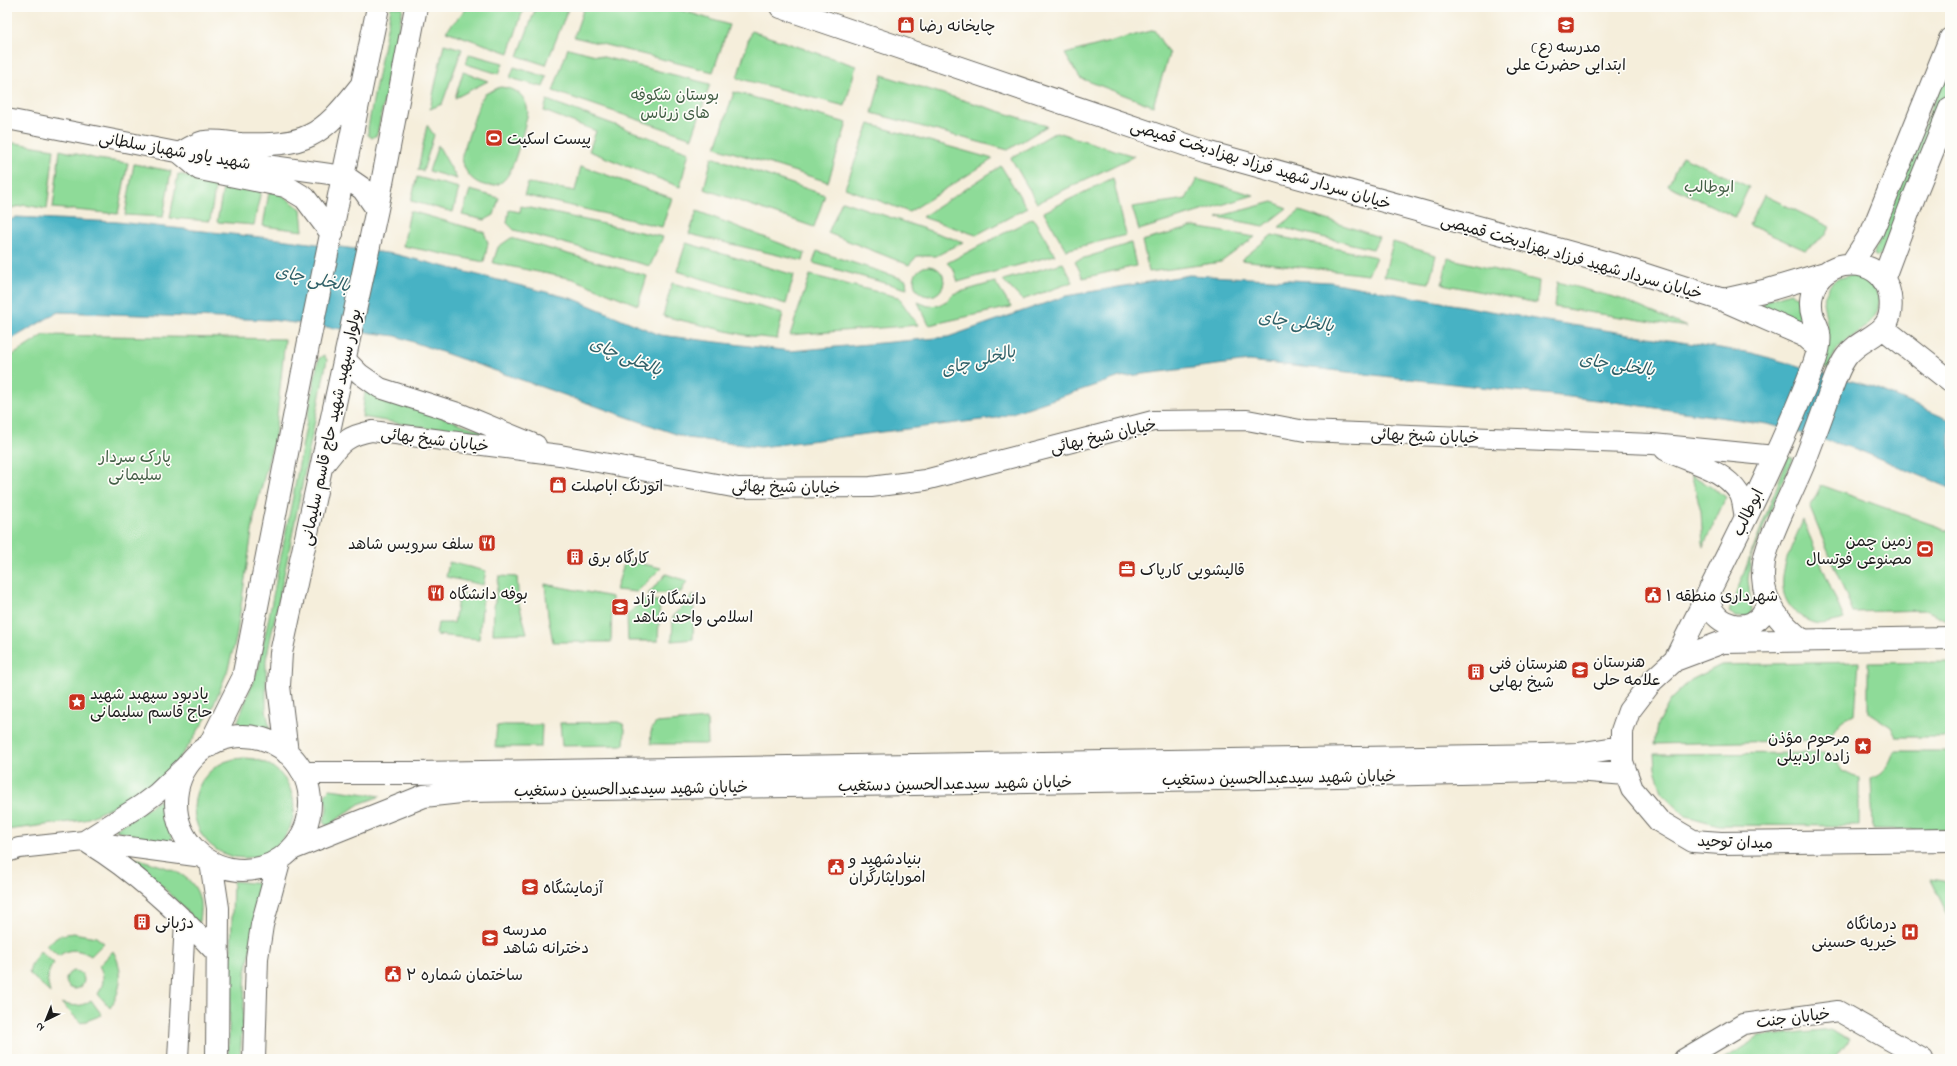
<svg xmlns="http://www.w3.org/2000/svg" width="1957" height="1066" font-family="'Indie Flower','Playpen Sans Arabic',sans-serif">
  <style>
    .green { fill: #8edb98; stroke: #557c5a }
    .water { fill: #46b2c4; stroke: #316770 }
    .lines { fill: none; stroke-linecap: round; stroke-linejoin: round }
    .minor-casing { stroke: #68665f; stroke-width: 22 }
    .major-casing { stroke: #68665f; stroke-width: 24 }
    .minor { stroke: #fff; stroke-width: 20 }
    .major { stroke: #fff; stroke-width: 22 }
    .labels { text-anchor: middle; stroke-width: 3.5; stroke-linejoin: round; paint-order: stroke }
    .poi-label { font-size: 16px; fill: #1c1c1c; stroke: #fdfcf7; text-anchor: start }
    .park-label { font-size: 16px; fill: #445f47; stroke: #fdfcf7 }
    .street-label { font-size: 16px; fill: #1c1c1c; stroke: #fdfcf7 }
    .water-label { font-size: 17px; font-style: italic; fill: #2f6068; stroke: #fdfcf7 }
  </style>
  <rect width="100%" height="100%" fill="#fdfcf7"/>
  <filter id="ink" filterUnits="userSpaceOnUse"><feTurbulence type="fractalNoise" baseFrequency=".025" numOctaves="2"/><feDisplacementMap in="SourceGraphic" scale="8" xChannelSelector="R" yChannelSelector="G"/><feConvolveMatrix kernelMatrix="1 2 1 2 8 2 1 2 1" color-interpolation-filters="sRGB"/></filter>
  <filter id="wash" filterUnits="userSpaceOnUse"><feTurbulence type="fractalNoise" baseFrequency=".012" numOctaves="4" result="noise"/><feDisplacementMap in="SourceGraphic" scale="16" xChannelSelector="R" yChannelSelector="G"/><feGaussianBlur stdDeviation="0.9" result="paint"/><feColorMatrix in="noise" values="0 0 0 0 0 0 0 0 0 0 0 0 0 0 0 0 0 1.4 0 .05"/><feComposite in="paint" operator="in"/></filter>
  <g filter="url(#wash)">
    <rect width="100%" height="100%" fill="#f5eedb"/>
    <path class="green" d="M391,7H403L377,135L372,138L368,135V127Z
      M468,7H524L509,53L446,31Z
      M536,7H569L546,65L518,56Z
      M584,7H671L729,25L713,72L574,37Z
      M1154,30L1169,54L1153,106L1080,78L1065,54Z
      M751,31L856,66L845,106L737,78Z
      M444,44L462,49L442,104L430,109Z
      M568,48L710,84L692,138L553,91Z
      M469,54L503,63L499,74L466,64Z
      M1950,61V87L1883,252L1878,257L1874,255L1875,249Z
      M514,67L547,77L543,87L510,78Z
      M463,72L488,81L455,98Z
      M882,75L1047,126L1008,150L872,113Z
      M500,87C517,88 526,96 528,112C525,126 515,164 508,175C495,197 462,183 462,155L480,101L485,94Z
      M734,92L847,123L828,182L716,147Z
      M547,100L689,152L680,187L589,151L596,131L544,111Z
      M869,124L993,159L909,212L845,188Z
      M427,125L434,135L423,171L418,170Z
      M1056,132L1134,156L1037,203L1011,158Z
      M15,143L54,149L47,209L25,205L7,209V144Z
      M438,145L457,179L429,171Z
      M60,150L97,159L128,163L118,214L53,208Z
      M1682,156L1749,187L1735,217L1668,185Z
      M712,157L825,195L814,227L704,189Z
      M134,164L171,171L163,217L125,215Z
      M581,166L672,198L662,227L524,195L528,183L575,191Z
      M1001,166L1027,208L976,235L922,217Z
      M178,174L216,182L210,221L170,218Z
      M417,177L459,188L453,212L411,201Z
      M1113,178L1126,235L1066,250L1044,212Z
      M1197,179L1254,195L1139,230L1132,207L1186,199Z
      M224,183L261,190L254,225L217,222Z
      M470,190L499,198L494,215L485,220L462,215Z
      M269,192L279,193L301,209L303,231L263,226Z
      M1764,195L1830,227L1826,235L1805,250L1749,225Z
      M842,201L963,242L936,256H917L909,265L828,233Z
      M1273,202L1287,208L1264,226L1217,217Z
      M521,206L663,237L650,266L514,230L507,223L509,210L520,212Z
      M410,211L484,232L488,243L484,262L403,246Z
      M697,211L805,253L803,261L689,234Z
      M1300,211L1379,237L1373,249L1279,227Z
      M1033,218L1055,255L958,282L954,270L947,263Z
      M1194,227L1255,237L1221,262L1149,272L1142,241Z
      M1272,235L1376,257L1368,275L1241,260Z
      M511,238L647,276L638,305L573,279L493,263L498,247Z
      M1393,242L1436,255L1429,283L1384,276Z
      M686,243L794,275L786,304L677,271Z
      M1131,243L1136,266L1083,278L1075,261Z
      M817,251L906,280L907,289L813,263Z
      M1448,258L1539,281L1537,303L1442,284Z
      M1063,263L1073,282L1022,300L1003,280Z
      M914 281a15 15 0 1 1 30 0a15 15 0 1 1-30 0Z
      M810,275L898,297L918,325L790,335Z
      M1852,275C1863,277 1871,281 1876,291C1890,321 1849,334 1836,351C1833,356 1831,363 1829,369L1821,365L1828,330L1823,302L1826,293L1830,285L1836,279Z
      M995,282L1011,307L929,325L918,302L928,306L939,305L948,300L953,294Z
      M1557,282L1621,299L1687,327L1554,307Z
      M672,283L783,313L777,339L744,335L663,316Z
      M1790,293L1796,296L1798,300L1802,327L1762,309L1765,301Z
      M44,335L285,339L275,436L255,512L236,639L227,672L212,709L187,748L165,775L123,802L84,820L7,830V359Z
      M324,355L327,360L290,546L266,660V710L270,729L236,726L259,666L295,486L317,365L319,358Z
      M365,391L520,444L362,417Z
      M1788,457L1793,458L1751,557L1748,580L1752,610L1748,617H1734L1729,612Z
      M1691,474L1726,497L1703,547L1701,511Z
      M1821,485L1950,531V621L1946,620L1926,610L1853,612L1810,508Z
      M1803,520L1844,619C1825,624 1816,628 1799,615C1766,590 1791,550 1803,520Z
      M625,560L661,568L637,592L616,590Z
      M449,562L486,571L483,585L446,577Z
      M666,574L687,581L681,592L648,594Z
      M499,576L517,577L519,604L527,633L493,634L494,607Z
      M545,584L612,597L611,642H553L548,616Z
      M459,593L483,598L479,639L436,635L438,623H454Z
      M694,594L693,639L672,641L673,617Z
      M643,600L660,601L658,641H628L627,615Z
      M1859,662L1855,714C1841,718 1835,727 1829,740L1654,744L1657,725L1671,699L1691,680L1721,665Z
      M1950,662V737H1896L1891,727L1868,712V663Z
      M707,719L708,744H651C650,736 650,729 656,723Z
      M618,722L623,724L625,729L624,745L562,746L560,723Z
      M504,725H542L541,747H495L497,726Z
      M1894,751H1950V830L1873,829L1871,779C1885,773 1889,765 1894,751Z
      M1832,753L1842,771L1859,779V826L1719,825L1686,816L1663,794L1655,769L1654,754Z
      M194 808a50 50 0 1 1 100 0a50 50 0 1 1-100 0Z
      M330,789L381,796L359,804L328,826L323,823L327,809L325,794Z
      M161,799L165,801V817L173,842L168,846L115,830Z
      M139,859C163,867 196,872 200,902C201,909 199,917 199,924L161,885L129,860Z
      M1930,879L1944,881L1950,885V919Z
      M233,881L261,884L262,889L246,973L240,1059H228Z
      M73,933L96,937L104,943L91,956C81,950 69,947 59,956L46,945L61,935Z
      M40,951L54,963C46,973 47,981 50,993L29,973L31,965Z
      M113,951C124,970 122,990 110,1008L98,994C104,985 105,975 99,966Z
      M66 980a9 9 0 1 1 18 0a9 9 0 1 1-18 0Z
      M91,1000L102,1015L81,1023L61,1003C73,1006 81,1008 91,1000Z
      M1830,1029L1850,1039L1835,1059H1724L1759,1037Z"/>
    <path class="water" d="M16,217L117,222L279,239L394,254L574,299L660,335L790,351L948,337L1066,296L1189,275L1330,282L1546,321L1752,353L1873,387L1950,420V488L1856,449L1767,424L1614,402L1249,361L1120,377L997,418L760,447L687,438L396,336L271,320L58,312L7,342V222Z"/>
  </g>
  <g filter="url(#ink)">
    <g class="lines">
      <defs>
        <path id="minor" d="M7,119L181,153L344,176
          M345,359L360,374L380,388L461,414L536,445
          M1665,450C1690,464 1722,467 1739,493C1743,499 1743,510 1745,517
          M323,466C340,445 344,436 372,431L560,455L738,488L871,487L925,480L1153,421L1247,420L1305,431L1653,444L1775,456
          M84,841L141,805L157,793L197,755
          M89,844C138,874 180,914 219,956
          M7,852L19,848L84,841L203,857
          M178,1059L185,920
          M1684,1059L1743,1024L1838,1011L1923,1059"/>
        <path id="major" d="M781,7L1207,152L1615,265L1723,300L1803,335L1818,348
          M344,176L363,189L377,209
          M332,234L305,198L285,186L200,169L181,153C188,149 196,144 204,142C215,140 229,143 241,144C306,146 320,138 360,87
          M1852,263L1872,232L1950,39
          M1883,280L1914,197L1950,108
          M1723,300L1768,290L1825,273
          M1883,328L1950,381
          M1710,589C1710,594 1709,600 1710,605C1717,626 1746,633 1761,616C1764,612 1766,607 1769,602
          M1950,638L1723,642L1675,660L1652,681L1629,711L1622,731V762L1632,789L1659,821L1693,841L1721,843L1950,840
          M1675,660C1723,562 1775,466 1814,364C1817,355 1821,343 1819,333C1818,327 1815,322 1813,317C1809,305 1811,291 1817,282C1836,254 1885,260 1890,296C1896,338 1863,333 1846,357C1838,368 1834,382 1829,395C1822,416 1814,437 1806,458C1794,489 1777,519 1767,550C1764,558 1763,569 1763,577C1764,605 1782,624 1802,640
          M176 803a67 67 0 1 1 134 0a67 67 0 1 1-134 0Z
          M209,746L243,678L309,341L378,7
          M287,753L279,686L281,653L377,209L416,7
          M303,773H417L1545,755L1578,754L1621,747
          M294,848L424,796L470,791L1218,779L1577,770L1626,774
          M211,862L218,908L217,1059
          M254,1059L257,958L262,925L280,859"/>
      </defs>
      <use href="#minor" class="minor-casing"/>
      <use href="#major" class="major-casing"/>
      <use href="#minor" class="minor"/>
      <use href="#major" class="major"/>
    </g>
  </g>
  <defs>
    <symbol id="shop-square" viewBox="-11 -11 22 22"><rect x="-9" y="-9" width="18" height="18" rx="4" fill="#c8321e" stroke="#fdfcf7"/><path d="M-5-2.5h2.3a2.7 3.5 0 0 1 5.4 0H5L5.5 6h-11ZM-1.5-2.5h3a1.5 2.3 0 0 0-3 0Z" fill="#fff"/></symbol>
    <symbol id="school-square" viewBox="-11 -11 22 22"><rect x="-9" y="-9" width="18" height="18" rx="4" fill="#c8321e" stroke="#fdfcf7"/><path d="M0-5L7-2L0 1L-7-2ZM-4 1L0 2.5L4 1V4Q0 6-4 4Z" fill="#fff"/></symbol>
    <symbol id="stadium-square" viewBox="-11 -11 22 22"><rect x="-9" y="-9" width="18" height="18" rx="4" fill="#c8321e" stroke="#fdfcf7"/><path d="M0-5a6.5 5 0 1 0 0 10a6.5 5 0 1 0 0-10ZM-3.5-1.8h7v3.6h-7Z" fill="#fff"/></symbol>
    <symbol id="restaurant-square" viewBox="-11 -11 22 22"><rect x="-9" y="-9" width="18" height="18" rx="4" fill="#c8321e" stroke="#fdfcf7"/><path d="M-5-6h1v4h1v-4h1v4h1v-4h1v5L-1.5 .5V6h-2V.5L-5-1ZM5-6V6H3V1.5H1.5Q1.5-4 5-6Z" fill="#fff"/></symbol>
    <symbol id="building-square" viewBox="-11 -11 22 22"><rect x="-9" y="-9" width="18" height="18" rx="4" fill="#c8321e" stroke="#fdfcf7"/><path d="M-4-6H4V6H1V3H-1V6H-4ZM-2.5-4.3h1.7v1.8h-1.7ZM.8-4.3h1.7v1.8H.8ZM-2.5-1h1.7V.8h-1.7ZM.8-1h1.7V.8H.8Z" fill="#fff"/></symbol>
    <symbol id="office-square" viewBox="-11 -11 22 22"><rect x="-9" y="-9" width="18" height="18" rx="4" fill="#c8321e" stroke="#fdfcf7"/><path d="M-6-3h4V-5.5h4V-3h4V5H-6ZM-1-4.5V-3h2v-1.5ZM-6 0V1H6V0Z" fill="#fff"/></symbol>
    <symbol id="civic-square" viewBox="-11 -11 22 22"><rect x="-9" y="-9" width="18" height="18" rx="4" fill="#c8321e" stroke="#fdfcf7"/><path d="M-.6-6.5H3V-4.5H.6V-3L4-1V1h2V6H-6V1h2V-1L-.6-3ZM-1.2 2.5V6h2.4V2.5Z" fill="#fff"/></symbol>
    <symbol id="university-square" viewBox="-11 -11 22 22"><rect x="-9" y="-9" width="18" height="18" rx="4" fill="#c8321e" stroke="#fdfcf7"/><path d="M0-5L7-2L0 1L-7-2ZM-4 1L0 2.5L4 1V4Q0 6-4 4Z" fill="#fff"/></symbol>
    <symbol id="sight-square" viewBox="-11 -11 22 22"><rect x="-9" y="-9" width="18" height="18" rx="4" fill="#c8321e" stroke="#fdfcf7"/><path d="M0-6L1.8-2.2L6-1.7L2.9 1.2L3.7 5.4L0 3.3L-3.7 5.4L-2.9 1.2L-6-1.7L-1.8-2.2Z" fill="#fff"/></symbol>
    <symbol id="hospital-square" viewBox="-11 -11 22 22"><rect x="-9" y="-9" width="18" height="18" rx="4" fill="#c8321e" stroke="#fdfcf7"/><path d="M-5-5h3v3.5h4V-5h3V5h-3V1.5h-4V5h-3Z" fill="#fff"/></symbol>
  </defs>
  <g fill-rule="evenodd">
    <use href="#shop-square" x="896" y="15" width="20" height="20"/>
    <use href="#school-square" x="1556" y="15" width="20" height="20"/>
    <use href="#stadium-square" x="484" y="128" width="20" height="20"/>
    <use href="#shop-square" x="548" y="475" width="20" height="20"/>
    <use href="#restaurant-square" x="477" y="533" width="20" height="20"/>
    <use href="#stadium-square" x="1915" y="539" width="20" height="20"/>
    <use href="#building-square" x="565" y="547" width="20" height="20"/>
    <use href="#office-square" x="1117" y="559" width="20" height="20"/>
    <use href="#restaurant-square" x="426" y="583" width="20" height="20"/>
    <use href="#civic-square" x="1643" y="585" width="20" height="20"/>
    <use href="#university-square" x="610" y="597" width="20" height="20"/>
    <use href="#school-square" x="1570" y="660" width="20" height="20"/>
    <use href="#building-square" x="1466" y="662" width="20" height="20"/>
    <use href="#sight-square" x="67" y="692" width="20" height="20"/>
    <use href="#sight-square" x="1853" y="736" width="20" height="20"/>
    <use href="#civic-square" x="826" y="857" width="20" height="20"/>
    <use href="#school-square" x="520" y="877" width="20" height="20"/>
    <use href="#building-square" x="132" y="912" width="20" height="20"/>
    <use href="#hospital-square" x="1900" y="922" width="20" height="20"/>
    <use href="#school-square" x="480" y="928" width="20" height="20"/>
    <use href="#civic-square" x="383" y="964" width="20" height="20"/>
  </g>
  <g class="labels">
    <g class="poi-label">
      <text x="919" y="31">چایخانه رضا</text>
      <text x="1566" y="52" text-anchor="middle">(ع) مدرسه<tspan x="1566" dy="18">ابتدایی حضرت علی</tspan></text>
      <text x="507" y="144">پیست اسکیت</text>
      <text x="571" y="491">اتورنگ اباصلت</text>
      <text x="1912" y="546" text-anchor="end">زمین چمن<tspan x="1912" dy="18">مصنوعی فوتسال</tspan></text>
      <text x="474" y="549" text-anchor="end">سلف سرویس شاهد</text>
      <text x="588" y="563">کارگاه برق</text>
      <text x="1140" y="575">قالیشویی کارپاک</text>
      <text x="449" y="599">بوفه دانشگاه</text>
      <text x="1666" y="601">شهرداری منطقه ۱</text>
      <text x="633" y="604">دانشگاه آزاد<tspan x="633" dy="18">اسلامی واحد شاهد</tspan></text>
      <text x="1593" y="667">هنرستان<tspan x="1593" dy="18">علامه حلی</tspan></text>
      <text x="1489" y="669">هنرستان فنی<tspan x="1489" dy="18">شیخ بهایی</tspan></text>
      <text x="90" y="699">یادبود سپهبد شهید<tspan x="90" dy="18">حاج قاسم سلیمانی</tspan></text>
      <text x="1850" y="743" text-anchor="end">مرحوم مؤذن<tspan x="1850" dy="18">زاده اردبیلی</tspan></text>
      <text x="849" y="864">بنیادشهید و<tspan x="849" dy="18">امورایثارگران</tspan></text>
      <text x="543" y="893">آزمایشگاه</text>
      <text x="155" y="928">دژبانی</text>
      <text x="1897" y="929" text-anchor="end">درمانگاه<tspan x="1897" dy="18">خیریه حسینی</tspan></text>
      <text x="503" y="935">مدرسه<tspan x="503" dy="18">دخترانه شاهد</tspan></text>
      <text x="406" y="980">ساختمان شماره ۲</text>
    </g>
    <g class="park-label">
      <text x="675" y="100">بوستان شکوفه<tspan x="675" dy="18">های زرناس</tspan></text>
      <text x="1709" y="192">ابوطالب</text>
      <text x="135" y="462">پارک سردار<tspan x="135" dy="18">سلیمانی</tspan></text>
    </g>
    <g class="street-label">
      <text transform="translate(175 150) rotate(10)" y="6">شهید یاور شهباز سلطانی</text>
      <text transform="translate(1261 164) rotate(17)" y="6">خیابان سردار شهید فرزاد بهزاد‌بخت قمیصی</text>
      <text transform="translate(1572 256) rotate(16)" y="6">خیابان سردار شهید فرزاد بهزاد‌بخت قمیصی</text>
      <text transform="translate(330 427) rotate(-78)" y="6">بولوار سپهبد شهید حاج قاسم سلیمانی</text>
      <text transform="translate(1103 435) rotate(-13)" y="6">خیابان شیخ بهائی</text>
      <text transform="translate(1425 435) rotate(2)" y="6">خیابان شیخ بهائی</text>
      <text transform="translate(435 439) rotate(7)" y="6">خیابان شیخ بهائی</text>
      <text transform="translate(786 486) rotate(1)" y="6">خیابان شیخ بهائی</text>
      <text transform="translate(1747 512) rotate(-64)" y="6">ابوطالب</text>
      <text transform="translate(1279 777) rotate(-1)" y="6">خیابان شهید سیدعبدالحسین دستغیب</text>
      <text transform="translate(955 783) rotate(-1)" y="6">خیابان شهید سیدعبدالحسین دستغیب</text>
      <text transform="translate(631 788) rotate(-1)" y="6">خیابان شهید سیدعبدالحسین دستغیب</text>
      <text transform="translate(1735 841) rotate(2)" y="6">میدان توحید</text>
      <text transform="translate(1793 1017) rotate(-7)" y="6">خیابان جنت</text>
    </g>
    <g class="water-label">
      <text transform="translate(313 278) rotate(12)" y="6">بالخلی چای</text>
      <text transform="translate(1296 321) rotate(7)" y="6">بالخلی چای</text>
      <text transform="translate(626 356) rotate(22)" y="6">بالخلی چای</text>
      <text transform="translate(978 360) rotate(-15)" y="6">بالخلی چای</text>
      <text transform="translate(1617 364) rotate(9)" y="6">بالخلی چای</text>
    </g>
  </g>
  <rect width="1957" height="1066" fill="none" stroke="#fdfcf7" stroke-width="24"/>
  <g transform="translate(46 1020) rotate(223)" stroke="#fdfcf7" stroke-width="3" paint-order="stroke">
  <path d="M0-3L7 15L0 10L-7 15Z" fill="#1c1c1c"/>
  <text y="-6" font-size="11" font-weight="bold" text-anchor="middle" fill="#1c1c1c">N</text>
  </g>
</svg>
